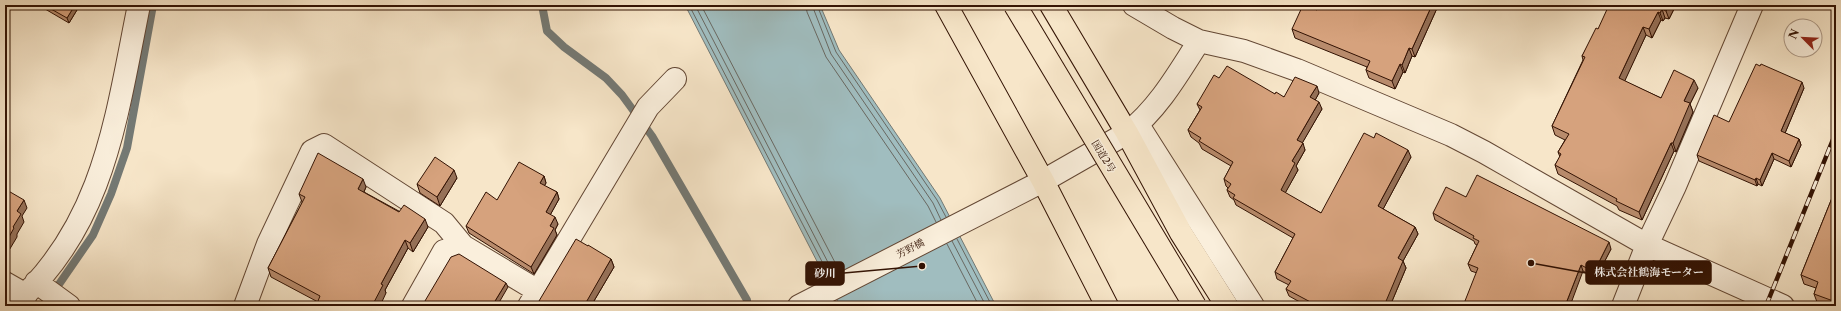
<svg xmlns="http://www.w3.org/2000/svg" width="1841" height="311" font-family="'Libre Caslon Text','Noto Serif JP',serif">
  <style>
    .water { fill: #a0bdbf; stroke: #747974 }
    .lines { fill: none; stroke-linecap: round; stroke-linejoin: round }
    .shore { stroke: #696861; stroke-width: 1 }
    .stream { stroke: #747974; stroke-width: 8 }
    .minor-casing { stroke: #634734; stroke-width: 24 }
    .tertiary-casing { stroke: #634734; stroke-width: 24 }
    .trunk-casing { stroke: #321203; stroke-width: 24 }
    .minor { stroke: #faefdc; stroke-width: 22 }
    .tertiary { stroke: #faefdc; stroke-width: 22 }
    .trunk { stroke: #f7e6c9; stroke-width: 22 }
    .rail-casing { stroke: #321203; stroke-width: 4.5 }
    .rail { stroke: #faefdc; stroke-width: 3; stroke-dasharray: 9; stroke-linecap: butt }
    .trunk-bridge-casing { stroke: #321203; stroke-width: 24; stroke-linecap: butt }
    .trunk-bridge { stroke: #f7e6c9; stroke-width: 22 }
    .wall { fill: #b88b6c; stroke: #321203 }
    .shaded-wall { fill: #967158; stroke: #321203 }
    .building { fill: #d6a27d; stroke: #321203 }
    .labels { text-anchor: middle; stroke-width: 3; stroke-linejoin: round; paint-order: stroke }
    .street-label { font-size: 10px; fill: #321203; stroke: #faefdc }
    .leader { fill: none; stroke: #321203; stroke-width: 1.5 }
    .callout-dot { fill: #321203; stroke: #faefdc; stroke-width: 1.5 }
    .callout { fill: #321203; stroke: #321203; stroke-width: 1.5 }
    .callout-label { font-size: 11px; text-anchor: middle; font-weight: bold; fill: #fff }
  </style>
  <rect width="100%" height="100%" fill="#f7e6c9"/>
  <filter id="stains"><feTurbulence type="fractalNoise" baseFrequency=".005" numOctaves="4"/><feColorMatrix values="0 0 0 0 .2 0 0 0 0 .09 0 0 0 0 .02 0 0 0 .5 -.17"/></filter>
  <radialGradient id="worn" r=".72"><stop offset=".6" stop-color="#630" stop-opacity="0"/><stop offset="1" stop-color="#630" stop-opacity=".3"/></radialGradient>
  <path class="water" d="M685,5H820L839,50L940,198L996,306H840Z"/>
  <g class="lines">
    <path class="shore" d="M689,5L830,277
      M695,5L834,274
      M701,5L840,272
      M806,5L807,12L826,57L928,206L936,222
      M812,5L831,54L933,203L941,220
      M817,5L836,52L937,200L946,217
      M957,239L992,306
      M952,241L986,306
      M947,244L979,306"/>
    <path class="stream" d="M542,5L547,31L564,47L606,78L622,95L652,136L747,300V306
      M44,306L93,235L111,194L127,148L153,5"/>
    <defs>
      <path id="minor" d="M1134,5L1173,28L1199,41
        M1043,181L1127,133C1158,109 1178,74 1199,41L1244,51L1297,70L1451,135L1484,152L1647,245L1783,306
        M36,282L69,306
        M5,283L26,295
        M13,306C105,225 116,117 139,5
        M245,306L268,244L312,151L324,145L444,223L463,246L538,291
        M413,306L444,251L463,246
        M529,306L648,107L675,79
        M1623,306L1647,245L1675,186L1752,5"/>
      <path id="tertiary" d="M1138,125L1253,306
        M799,306L1043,181"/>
      <path id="trunk" d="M946,5L1043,181L1107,306
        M1051,5L1127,133L1181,233L1227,306"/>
    </defs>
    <use href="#minor" class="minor-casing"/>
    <use href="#tertiary" class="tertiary-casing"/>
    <use href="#trunk" class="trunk-casing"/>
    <use href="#minor" class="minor"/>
    <use href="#tertiary" class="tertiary"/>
    <use href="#trunk" class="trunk"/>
    <defs>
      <path id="rail" d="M1766,306L1836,132"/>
    </defs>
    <use href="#rail" class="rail-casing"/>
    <use href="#rail" class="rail"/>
    <defs>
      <path id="trunk-bridge" d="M1015,5L1195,306"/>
    </defs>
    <use href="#trunk-bridge" class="trunk-bridge-casing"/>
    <use href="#trunk-bridge" class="trunk-bridge"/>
  </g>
  <path class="wall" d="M39,5H80L69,23L40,6Z
    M1676,5L1669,19L1665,18L1663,21L1661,20L1652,38L1646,35L1624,81L1661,98L1698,88L1690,104L1693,112L1676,152L1674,151L1642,220L1619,210L1617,206L1558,174L1555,165L1560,157L1558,152L1565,140L1555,135L1552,126L1583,60L1582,56L1598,29Z
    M1438,6L1415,57L1412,56L1405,73L1403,72L1395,89L1369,78L1366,70L1367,67L1295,38L1292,29L1317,10Z
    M1219,78L1284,97L1319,93L1315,100L1322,109L1302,143L1305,150L1296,166L1298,170L1285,193L1321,213L1411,157L1383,209L1415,227L1418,234L1403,261L1406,268L1390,306H1307L1289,296L1286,289L1289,285L1277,279L1275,272L1293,238L1236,205L1234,200L1230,197L1227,190L1228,188L1226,186L1224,179L1231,166L1202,149L1199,143L1191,137L1188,130L1200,110L1197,104Z
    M1804,88L1785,133L1799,139L1801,145L1791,167L1774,159L1762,186L1758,184L1757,186L1699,161L1697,155L1729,122Z
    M544,176L546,183L544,186L557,192L559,199L550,215L558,224L555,230L557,235L534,274L469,233L466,226L497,200Z
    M457,178L440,206L420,193L417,184Z
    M366,187L364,192L428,227L413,252L408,248L385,290L386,293L319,305L318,302L271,277L268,268L302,203V202L299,194Z
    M1836,188V306H1828L1817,302L1814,294L1816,288L1804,284L1801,275Z
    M1466,197L1611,249L1596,278L1583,271L1477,273L1471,271L1468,264L1477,245L1475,244L1474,241L1435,220L1433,213Z
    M611,259L614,267L591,306H541L539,301Z"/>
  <path class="shaded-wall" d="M75,5H80L69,23L67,18Z
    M1432,5H1438V6L1415,57L1412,49Z
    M1669,5H1676L1669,19L1666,11Z
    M1662,9L1665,18L1663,21L1660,13Z
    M1658,12L1661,20L1652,38L1649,29Z
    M1643,27L1646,35L1622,87L1619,78Z
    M1409,48L1412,56L1405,73L1402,65Z
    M1400,64L1403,72L1395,89L1392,81Z
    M1694,80L1698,88L1690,104L1693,112L1676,152L1673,143L1684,101Z
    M1802,82L1804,88L1783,138L1781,131Z
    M1317,86L1319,93L1313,104L1310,97Z
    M1319,102L1322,109L1300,147L1297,140Z
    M1799,139L1801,145L1791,167L1789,161Z
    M1303,143L1305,150L1296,166L1298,170L1283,197L1281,190L1292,161Z
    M1671,143L1674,151L1642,220L1639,212Z
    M1408,150L1411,157L1381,213L1378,206Z
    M1772,153L1774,159L1762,186L1760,180Z
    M454,170L457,178L440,206L437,197Z
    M544,176L546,183L542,190L540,183Z
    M1756,178L1758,184L1757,186L1755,180Z
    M363,179L366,187L361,198L358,189Z
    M557,192L559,199L548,219L546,212Z
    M24,200L27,208L22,216L24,222L17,234V237L5,257V244L13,227L17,211Z
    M555,217L558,224L555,230L557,235L534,274L531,267L550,226Z
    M425,219L428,227L413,252L410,243Z
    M1415,227L1418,234L1403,261L1406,268L1390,306H1384L1398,258Z
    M405,240L408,248L385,290L386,293L380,306H372L381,284Z
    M1609,242L1611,249L1596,278L1594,272Z
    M611,259L614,267L591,306H583Z
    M1581,265L1583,271L1570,306H1565Z
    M506,283L508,287L497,306H492Z"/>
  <path class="building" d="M44,5H75L67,18Z
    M1303,5H1305L1317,10L1320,5H1432L1412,49L1409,48L1402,65L1400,64L1392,81L1366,70L1370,61L1292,29Z
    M1609,5H1669L1666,11L1662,9L1660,13L1658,12L1649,29L1643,27L1619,78L1661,98L1674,70L1694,80L1684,101L1690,103L1673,143H1671L1639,212L1616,201L1617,199L1555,165L1561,154L1558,152L1569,134L1552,126L1585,57L1582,56L1596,28L1598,29Z
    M1756,64L1760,66L1761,64L1802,82L1781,131L1799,139L1789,161L1772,153L1760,180L1756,178L1755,180L1697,155L1714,115L1729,122Z
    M1227,66L1275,94L1276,92L1284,97L1295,77L1317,86L1310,97L1319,102L1297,140L1303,143L1292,161L1295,163L1281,190L1321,213L1364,133L1374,138L1376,133L1408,150L1378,206L1415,227L1398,258L1403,261L1384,306H1318L1286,289L1291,281L1275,272L1295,234L1233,198L1235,195L1227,190L1231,184L1224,179L1233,162L1199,141L1201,138L1188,130L1202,107L1197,104L1214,75L1219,78Z
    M318,153L363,179L358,189L399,212L404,205L425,219L410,243L405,240L381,284L383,285L372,306H319L321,303L318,301L320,296L268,268L305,197L299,194Z
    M435,157L454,170L437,197L417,184Z
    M519,162L544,176L540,183L557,192L546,212L555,217L550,226L554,228L531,267L466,226L486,192L497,200Z
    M1477,175L1609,242L1594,272L1581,265L1565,306H1463L1478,268L1468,264L1479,241L1473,238L1474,236L1433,213L1446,187L1466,197Z
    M1836,188V302L1814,294L1818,282L1801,275Z
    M5,189L24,200L17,211L21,214L13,227L14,228L5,244Z
    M576,239L588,246V245L611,259L584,306H542L543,304L539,301Z
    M459,254L506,283L492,306H422L451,257Z
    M1438,303L1446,306H1436Z"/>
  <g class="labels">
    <g class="street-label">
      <text transform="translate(1104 156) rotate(59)" y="4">国道2号</text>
      <text transform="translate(910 248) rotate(-27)" y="4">芳野橋</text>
    </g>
  </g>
  <path class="leader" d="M1531 263L1586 273M922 266L844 273"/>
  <g class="callout-dot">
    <circle cx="1531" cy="263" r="4"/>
    <circle cx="922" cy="266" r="4"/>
  </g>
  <g class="callout">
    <rect x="1586" y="261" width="125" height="23" rx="4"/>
    <rect x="806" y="262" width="38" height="23" rx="4"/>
  </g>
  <g class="callout-label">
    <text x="1649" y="276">株式会社鶴海モーター</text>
    <text x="825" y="277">砂川</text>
  </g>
  <rect width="1841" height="311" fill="none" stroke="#f7e6c9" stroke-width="20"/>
  <rect x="6" y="6" width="1829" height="299" fill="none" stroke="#321203" stroke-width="2"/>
  <rect x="10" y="10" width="1821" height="291" fill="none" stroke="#321203"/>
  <g transform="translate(1803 38) rotate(294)"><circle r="19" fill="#faefdc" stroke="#aa9785"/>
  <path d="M0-3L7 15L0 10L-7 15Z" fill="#8f2418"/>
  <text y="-6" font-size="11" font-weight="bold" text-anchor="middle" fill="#321203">N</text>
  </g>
  <rect width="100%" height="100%" filter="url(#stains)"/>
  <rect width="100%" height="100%" fill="url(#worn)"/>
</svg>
